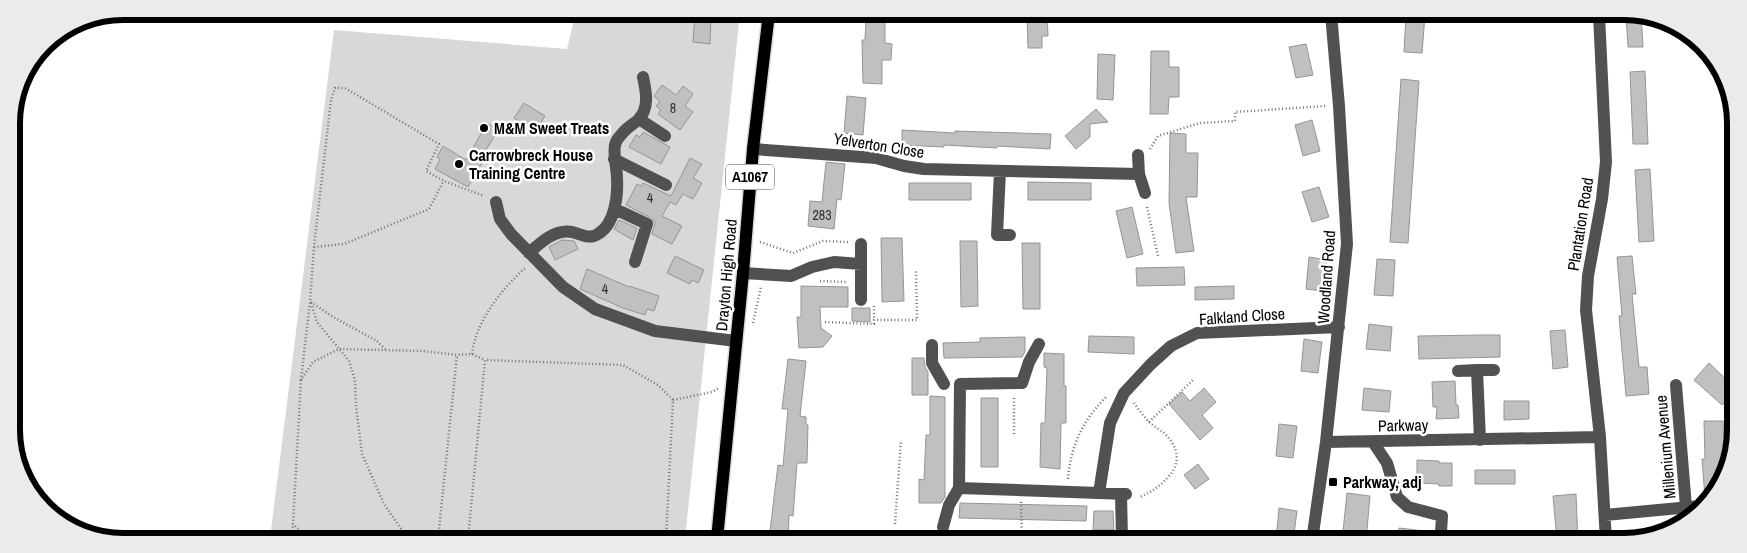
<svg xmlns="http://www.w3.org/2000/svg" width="1747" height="553" font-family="'Archivo Narrow',sans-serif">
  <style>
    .green { fill: #d8d8d8 }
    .building { fill: #c0c0c0; stroke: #959595 }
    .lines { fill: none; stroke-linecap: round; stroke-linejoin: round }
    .major-casing { stroke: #dbdbdb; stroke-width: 15 }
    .path { stroke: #737373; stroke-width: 2.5; stroke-dasharray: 1 2.5; stroke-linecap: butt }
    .minor { stroke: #515151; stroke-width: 12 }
    .major { stroke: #000; stroke-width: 12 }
    .poi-dot { fill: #000; stroke: #fff; stroke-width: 2 }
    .labels { text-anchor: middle; stroke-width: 5; stroke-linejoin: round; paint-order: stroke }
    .number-label { font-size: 14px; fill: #303030 }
    .shield { fill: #fff; stroke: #4c4c4c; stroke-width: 1 }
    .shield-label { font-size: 15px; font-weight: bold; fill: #000 }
    .poi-label { font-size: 16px; font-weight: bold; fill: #000; stroke: #fff; text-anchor: start }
    .street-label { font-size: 16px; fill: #000; stroke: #fff }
    .rim { fill: none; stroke: #000; stroke-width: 6 }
  </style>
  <rect width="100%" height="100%" fill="#fff"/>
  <path class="green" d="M576,12L740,13L685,539L270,538L334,30L567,49Z"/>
  <path class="building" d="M695,14L711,15L710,44L693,42Z
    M872,14H885V43L892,44L891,60H882V84L863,83L862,40H865L866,21H871Z
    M1027,14H1047L1048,36H1042V48H1028Z
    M1406,14L1425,15L1422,53L1404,52Z
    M1626,15H1641L1643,47H1628Z
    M1306,44L1313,75L1296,78L1289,47Z
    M1151,51H1169V67H1179V97H1169L1168,114H1150Z
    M1098,54L1115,55L1113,100L1097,99Z
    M1645,71L1648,144H1633L1630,72Z
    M1401,79L1419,81L1408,243L1390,242Z
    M662,85L676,95L683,86L693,94L685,106L693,112L680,130L658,114L661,110L656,106L660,102L654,96Z
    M847,96L866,98L863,135L844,133Z
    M524,103L545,116L536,131L514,118Z
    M1096,109L1108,122L1090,124V137L1076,149L1065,136Z
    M1312,120L1320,151L1303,156L1295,125Z
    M487,123L498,130L486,150L489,151L468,187L435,169L440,159L437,157L443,146L466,160Z
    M902,130L955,133V131L1051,134L1050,149L997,146V148L944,145V147L902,145Z
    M643,132L670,147L661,164L629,147L636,135L640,137Z
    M1170,133L1186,134V153H1198L1197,197H1186L1194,251L1176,253L1169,203Z
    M690,158L702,164L693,178L702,183L693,199L683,194L676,205L670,202L662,216L682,226L672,244L652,234L655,223L653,219L626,205L637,184L641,186L643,183L671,196Z
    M826,162L845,164L841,200L837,199L834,229L808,226L810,201L822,202Z
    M1650,169L1654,241L1639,242L1635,170Z
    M1028,182L1091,183V200H1028Z
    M909,183H971V200H909Z
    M1319,187L1329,217L1312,222L1302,192Z
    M1132,207L1143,254L1127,258L1116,211Z
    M619,220L637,228L633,240L614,229Z
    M881,238H902L904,301L882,302Z
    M562,240L574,241L578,249L555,260L549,247Z
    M960,241H977L978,306L961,307Z
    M1022,243H1040V309H1023Z
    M675,256L704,270L698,283L692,280L690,284L667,273Z
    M1632,256L1636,294H1632L1639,367H1647L1649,394L1626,396L1619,316H1622L1617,257Z
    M1309,257L1327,260L1323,291L1306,289Z
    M1377,259L1395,260L1393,296L1374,295Z
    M1184,267L1185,285L1137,286L1136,268Z
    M587,269L629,287V286L659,296L654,311L647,309L645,315L623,308L580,289Z
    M801,286L848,287V307H820L821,328L832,336L823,347L799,348L797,317H801Z
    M1234,286V299L1195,300V287Z
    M852,308H870V322L852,321Z
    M1369,324L1392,327L1390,351L1366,349Z
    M1565,330L1568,367L1553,369L1550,331Z
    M1482,335H1500V357L1419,359L1418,336Z
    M1089,336L1134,337V354L1088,352Z
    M1025,337V352L1022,357L944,358L943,343L980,342V338Z
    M1304,339L1322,342L1318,373L1301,371Z
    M1044,353L1064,354V386H1066V423H1061L1060,469L1040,467L1041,423H1045L1047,368L1044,367Z
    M912,358H924L925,367L928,372V395H912Z
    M788,359L806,361L800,416L806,417V424L808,425L807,463H797L793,516L789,515L788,540L769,539L778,465L783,466L788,409H782Z
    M1709,363L1732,385V394L1722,405L1694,380Z
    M1455,381L1456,405H1458L1459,418L1436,419L1437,407H1433L1432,382Z
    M1204,388L1216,402L1202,415L1213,428L1200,440L1169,404L1182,392L1190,401Z
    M1364,388L1391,391L1389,412L1362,410Z
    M930,396L945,397V497L941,503H919V479L924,480L926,435H930Z
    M981,398H998V467H981Z
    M1504,401H1529V419L1504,420Z
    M1704,421H1723L1725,469L1705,499L1703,471L1702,459H1705Z
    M1279,424L1297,426L1293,458L1276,456Z
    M1417,460L1439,461V463H1452V486H1439V484L1417,483Z
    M1198,464L1209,479L1195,489L1184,475Z
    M1475,470H1515V484H1475Z
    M1347,493L1370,496L1366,541H1342Z
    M1576,494L1578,541H1557L1553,496Z
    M960,503L1087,506L1086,521L959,518Z
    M1279,508L1297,511L1293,541L1276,540Z
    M1094,511H1113L1114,530H1093Z
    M1399,528L1433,532L1436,538L1444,540V541H1398Z"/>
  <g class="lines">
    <defs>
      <path id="major" d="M717,539L743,273L753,149L769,13"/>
    </defs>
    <use href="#major" class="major-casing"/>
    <path class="path" d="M1150,149L1158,136L1200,123L1235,121V112L1325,106
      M1147,207L1158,256
      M760,242L793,253L823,241L848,242
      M314,247L344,244L429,209L443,182
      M820,281L847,282
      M311,302L333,317L377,341L385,349
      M311,303L317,322L349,361L355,380L356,406L362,454L384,504L408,539
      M874,306V320
      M825,322L874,324V320H917L916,269
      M753,323L761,287
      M472,354C476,321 501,290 525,268
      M301,380L310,302L314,247L331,100L335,88H345L439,144L426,171L444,181L484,196
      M673,400L712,392L719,388
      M1134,403C1138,409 1143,415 1148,421C1153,426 1159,429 1164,433C1178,446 1182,463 1168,477C1160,486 1152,492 1140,497
      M1149,422L1193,380
      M1014,434V397
      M1068,479C1071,445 1082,422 1106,397
      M1021,502L1022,540
      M895,524L901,440
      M292,538L293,525
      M309,538L293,524L301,380L313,362L339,349L423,351L457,355L472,354L485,360
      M438,539L457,355
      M468,539L485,360L623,365L658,385L673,400L666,539"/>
    <path class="minor" d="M1599,15L1606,162L1602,199L1588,276L1586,310L1600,437L1606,541
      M639,119L665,136
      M753,149L876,158L904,166L924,169L1139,174L1145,193
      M1138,155L1139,174
      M614,159L666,185
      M1000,171L997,235H1010
      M496,202L500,219L511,234L563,287L595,309L655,331L736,341
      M615,209L647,224L635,262
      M529,253C541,242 555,229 572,232C581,234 589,240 598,234C615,224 618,196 617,179C617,167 613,157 615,145C616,140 618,138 621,135C626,128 632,125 638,120C650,108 646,91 643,77
      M861,264V244
      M743,273L791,276L812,267L834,262L861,264V300
      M1039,344L1029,362L1022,383L960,384L959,488L1126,494
      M932,345V363L944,384
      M1458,371L1477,370
      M1676,385L1686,507
      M1480,440L1477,370H1494
      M1326,442L1600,437
      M1373,442L1387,463L1397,497L1408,507L1442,516L1441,532
      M1099,493L1110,423L1124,393L1151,364L1171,346L1197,333L1339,327
      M1121,494L1122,539L1136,540
      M1605,515L1701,506
      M943,527L949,505L959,488
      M1312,541L1326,442L1347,244L1339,106L1331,14"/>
    <use href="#major" class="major"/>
  </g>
  <g class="poi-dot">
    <circle cx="484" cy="128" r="5"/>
    <circle cx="459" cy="164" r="5"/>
    <rect x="1328" y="477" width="10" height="10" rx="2.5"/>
  </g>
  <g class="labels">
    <g class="number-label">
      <text x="673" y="113">8</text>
      <text x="650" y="203">4</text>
      <text x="822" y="220">283</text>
      <text x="605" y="294">4</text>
    </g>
    <rect class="shield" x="726" y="164.5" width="48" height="25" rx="4"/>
    <g class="shield-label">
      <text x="750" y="182">A1067</text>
    </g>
    <g class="poi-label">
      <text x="494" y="134">M&amp;M Sweet Treats</text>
      <text x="469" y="161">Carrowbreck House<tspan x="469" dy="18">Training Centre</tspan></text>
      <text x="1343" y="488">Parkway, adj</text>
    </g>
    <g class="street-label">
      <text transform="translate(879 145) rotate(9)" y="6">Yelverton Close</text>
      <text transform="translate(1580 224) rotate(-81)" y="6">Plantation Road</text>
      <text transform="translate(726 275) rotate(-85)" y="6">Drayton High Road</text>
      <text transform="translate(1326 277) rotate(-86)" y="6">Woodland Road</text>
      <text transform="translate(1242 316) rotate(-4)" y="6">Falkland Close</text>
      <text transform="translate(1403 425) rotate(-1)" y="6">Parkway</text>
      <text transform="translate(1665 447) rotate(-95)" y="6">Millenium Avenue</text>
    </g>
  </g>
  <path d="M0 0H1747V553H0ZM123 20H1624A103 103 0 0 1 1727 123V430A103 103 0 0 1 1624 533H123A103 103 0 0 1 20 430V123A103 103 0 0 1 123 20Z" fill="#ebebeb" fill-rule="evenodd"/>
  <path class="rim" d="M123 20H1624A103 103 0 0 1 1727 123V430A103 103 0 0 1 1624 533H123A103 103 0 0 1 20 430V123A103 103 0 0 1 123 20Z"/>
</svg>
